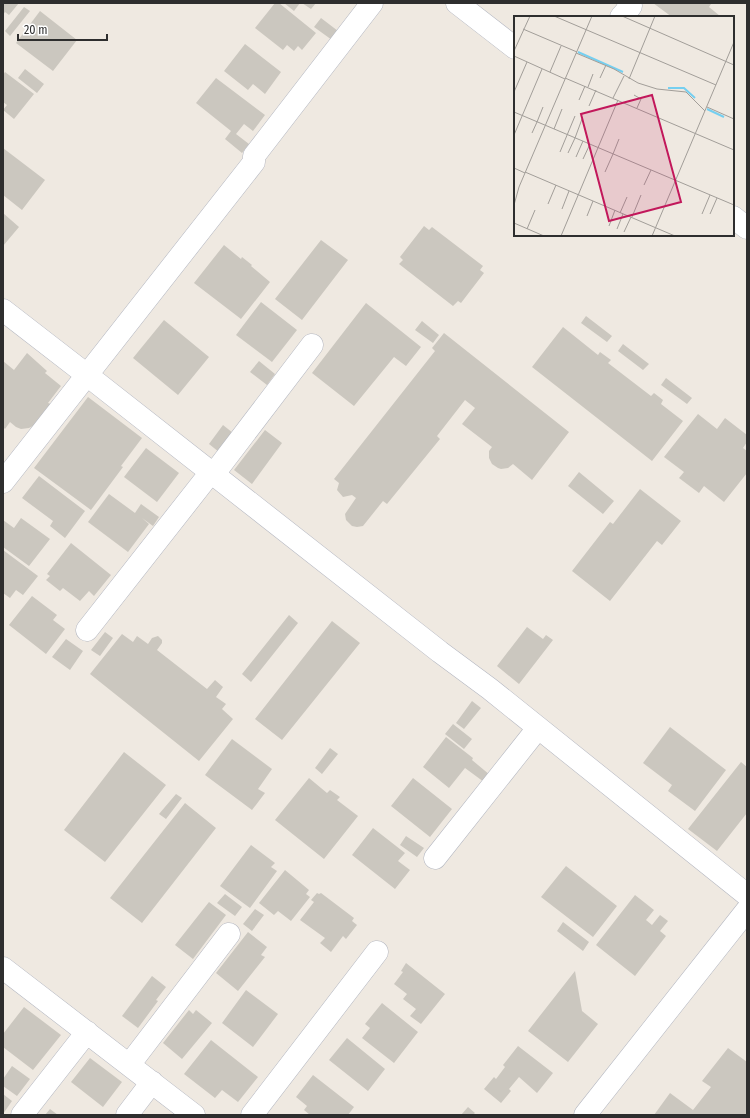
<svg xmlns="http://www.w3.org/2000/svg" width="750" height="1118" font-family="'Fira Sans Condensed',sans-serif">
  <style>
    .building { fill: #cbc7bf }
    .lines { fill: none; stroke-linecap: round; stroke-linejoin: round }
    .minor-casing { stroke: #b4b7c1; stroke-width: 23 }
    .minor { stroke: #fff; stroke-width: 22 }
    .inset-river { fill: none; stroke: #75cff0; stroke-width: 2 }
    .inset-road { fill: none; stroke: #a29e99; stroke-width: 1 }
    .view { fill: #c2185b; fill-opacity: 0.15; stroke: #c2185b; stroke-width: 2 }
    .inset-edge { fill: none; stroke: #2e2e2e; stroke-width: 2 }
  </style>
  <rect width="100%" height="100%" fill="#efe9e1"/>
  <path class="building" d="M3,3H19L9,15L5,12L3,15Z
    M275,3H279L316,33L302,50L298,46L294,51L287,45L283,50L255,28Z
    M284,3H300L294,11Z
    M302,3H316L311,9Z
    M653,3H711V4L709,7L720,16L719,17H672Z
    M24,7L30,11L10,36L5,31Z
    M40,11L77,40L53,71L16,43Z
    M321,18L338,31L332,40L314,27Z
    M245,44L281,72L265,94L253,84L248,90L224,71Z
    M25,69L44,84L37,93L18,78Z
    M5,72L34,94L14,119L3,110L7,105L3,102V75Z
    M216,78L265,115L253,131L244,124L236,134L249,144L242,153L225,139L231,131L196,103Z
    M3,148L45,180L22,210L3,195Z
    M3,213L19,227L3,246Z
    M424,226L429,230L432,227L483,266L480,270L484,273L461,303L458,301L453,306L399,264L403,260L400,257Z
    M321,240L348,260L302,320L275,299Z
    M224,245L241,259L242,257L252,265L251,266L270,282L241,319L194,283Z
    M261,302L297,330L272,362L236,335Z
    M366,303L421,347L406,366L394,357L354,406L312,373Z
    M586,316L612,336L607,342L581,323Z
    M164,320L209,357L178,395L133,358Z
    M422,321L439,335L433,343L415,330Z
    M563,327L598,355L600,352L611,360L608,363L651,396L654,393L663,400L661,404L683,421L652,461L532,367Z
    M444,333L569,432L532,480L513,464L508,468L501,469L498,468L492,464L489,458V451L492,447L462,424L475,408L465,400L437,436L440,439L387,504L383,501L363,526L357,527L352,526L346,520L345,514L356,498L352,495L343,497L337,490L339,483L334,479L435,351L432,348Z
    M623,344L649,364L643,370L618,351Z
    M27,353L47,371L45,373L61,386L48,403L51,404L33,426L29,428L21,429L16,427L10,422L5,429L3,427V361L14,370Z
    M259,361L275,374L267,385L250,372Z
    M666,378L692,398L687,404L661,385Z
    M88,397L142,438L121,466L123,467L91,510L34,468Z
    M698,414L717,429L725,418L747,435V442L743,448L747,451V473L724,502L704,486L699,493L679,478L684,472L664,457Z
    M223,425L233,433L219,452L209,444Z
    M265,430L282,443L252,484L234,470Z
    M146,448L179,473L157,502L124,477Z
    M579,472L614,501L603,514L568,486Z
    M39,476L85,511L65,538L50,526L53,521L22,498Z
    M640,489L681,521L662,545L657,541L610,601L572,571L610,522L613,524Z
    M109,494L135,513L141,504L159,517L153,526L142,518L149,524L128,552L88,522Z
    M21,518L50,539L29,566L3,547V520L14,528Z
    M71,543L111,575L94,596L89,591L80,601L63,588L60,591L46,580L50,576L47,574Z
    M3,550L38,576L23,595L16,590L10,598L3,593Z
    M32,596L57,615L53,620L65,629L46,654L9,625Z
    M289,615L298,623L251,682L242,674Z
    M332,621L360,643L282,740L255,719Z
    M527,627L543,639L546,635L553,640L519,684L497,666Z
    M105,632L113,638L100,656L91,650Z
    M122,634L133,642L137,636L148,644L152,638L158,636L162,640V643L157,650L207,689L215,680L223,687L216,697L226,704L222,709L233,719L199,761L90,674Z
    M66,639L83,651L70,670L52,657Z
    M472,701L481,708L464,729L456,723Z
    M453,724L472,739L464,749L445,734Z
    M670,727L726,770L695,811L668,791L672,785L643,763Z
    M446,737L473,758L472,760L490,775L484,782L465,768L449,788L423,767Z
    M232,739L272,769L258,789L265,793L252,810L205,775Z
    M330,748L338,754L322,774L315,768Z
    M124,752L166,785L105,862L64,830Z
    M741,762L747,767V813L717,851L688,829Z
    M309,778L327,793L330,790L340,797L337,800L358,816L324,859L275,820Z
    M413,778L452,809L430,837L391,806Z
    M176,794L182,798L166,819L159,814Z
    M185,803L216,828L142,923L110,898Z
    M373,828L405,853L398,861L410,870L395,889L352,855Z
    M406,836L424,848L417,857L400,845Z
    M251,845L275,863L271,867L277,871L250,908L220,886Z
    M566,866L617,906L593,937L541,897Z
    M285,870L309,890L306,894L310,897L291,921L278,911L274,915L259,903Z
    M317,893L319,894L321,893L354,918L352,921L357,925L346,939L343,936L331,952L320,943L325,938L300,920L314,902L311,900Z
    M225,894L242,907L235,916L217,903Z
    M635,895L654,910L646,920L652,925L660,915L668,921L660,931L666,936L635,976L596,945Z
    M209,902L226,915L193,959L175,945Z
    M255,909L264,915L252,931L243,924Z
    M563,922L589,942L583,951L557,931Z
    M248,932L267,947L261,955L265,957L238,991L216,973Z
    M406,963L445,994L421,1024L410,1016L416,1009L403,999L407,994L394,984L403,972L401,971Z
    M575,971L582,1011L598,1024L568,1062L528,1031Z
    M152,976L166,987L156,1000L158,1001L138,1028L122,1016Z
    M246,990L278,1014L253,1047L222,1023Z
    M382,1003L418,1032L394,1063L362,1038L370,1028L365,1024Z
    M24,1007L61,1035L33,1070L3,1047V1034Z
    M189,1010L193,1014L196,1010L212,1023L182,1059L163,1043Z
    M347,1038L385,1069L368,1091L329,1060Z
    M211,1040L258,1077L238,1102L222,1090L215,1098L184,1074Z
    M518,1046L553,1073L537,1093L519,1077L509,1089L511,1091L501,1103L484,1089L494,1077L496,1079L505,1067L503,1065Z
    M728,1048L747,1062V1115H654L670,1093L693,1110L711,1087L702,1081Z
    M90,1058L122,1082L103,1107L71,1082Z
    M12,1066L30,1079L17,1096L3,1086V1079Z
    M313,1075L354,1107L348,1115H310L304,1110L307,1106L296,1097Z
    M3,1094L12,1101L3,1114Z
    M468,1107L475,1113L473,1115H461Z
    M50,1109L58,1115H45Z"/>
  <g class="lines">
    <defs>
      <path id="minor" d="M457,3L515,48
        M621,17L631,6L628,3
        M733,217L747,228
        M3,310L87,375L440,652L490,689L747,895
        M213,475L312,345
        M3,482L254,162V156L372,3
        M87,630L211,472
        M435,858L538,728
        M3,968L194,1115
        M129,1065L229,934
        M22,1115L87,1032
        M127,1115L152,1082
        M252,1115L377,952
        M585,1115L747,910"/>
    </defs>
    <use href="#minor" class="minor-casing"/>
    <use href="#minor" class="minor"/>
  </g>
  <g transform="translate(514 16)">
    <rect width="220" height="220" fill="#efe9e1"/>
    <path class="inset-river" d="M64,36L109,56M154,72H170L181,82M193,93L210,101"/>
    <path class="inset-road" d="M40,0L202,69M108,0L220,49M9,13L63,36M0,35L16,0M62,37L100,53L124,67L143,73L172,76L191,95M0,40L51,63M36,56L47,30M51,62L220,134M86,62L92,49M115,63L141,0M74,71L79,58M0,76L13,46M120,79L127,83L123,92M99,82L110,60M65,84L71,70M75,90L82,74M193,91L220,103M0,96L220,189M23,106L29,91M40,113L48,93M18,117L23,106M0,119L28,53M61,122L68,103M46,136L61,100M54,137L61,122M99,138L105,123M62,141L69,125M69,143L76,128M0,152L11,157M11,156L161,220M91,156L99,138M130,169L137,154M34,188L42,169M0,189L5,171L78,0M48,193L55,175M106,197L113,181M188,198L196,179M196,198L203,182M73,200L79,185M118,201L127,179M0,207L30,220M95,210L101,194M13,213L21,194M103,213L109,198M110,216L117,201M47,220L104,84M138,220L220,26"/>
    <path class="view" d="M138,79L167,186L95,205L67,98Z"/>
    <rect width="220" height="220" class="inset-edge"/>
  </g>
  <rect width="750" height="1118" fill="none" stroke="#2e2e2e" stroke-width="8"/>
  <path d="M18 34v6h89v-6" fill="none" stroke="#2e2e2e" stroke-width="2"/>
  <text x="24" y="34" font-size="12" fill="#2e2e2e" stroke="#ffffff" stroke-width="3" paint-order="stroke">20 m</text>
</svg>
